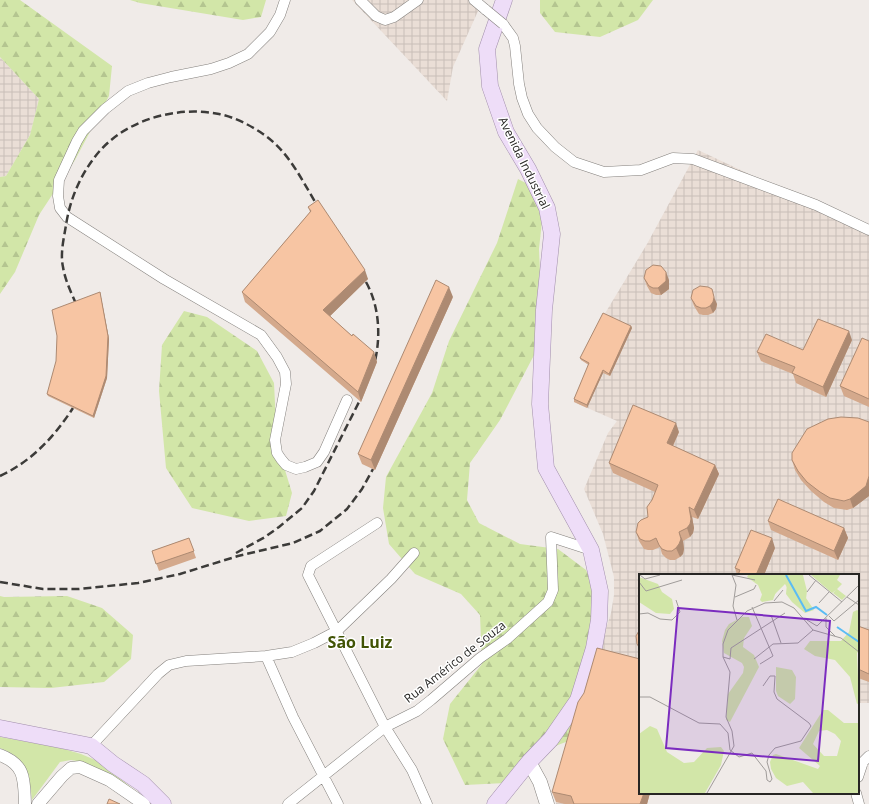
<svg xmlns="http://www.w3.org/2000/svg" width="869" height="804" font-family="'Open Sans',sans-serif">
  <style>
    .industrial { fill: url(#industrial-grid) }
    .grass { fill: #d2e6a8 }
    .forest { fill: url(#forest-firs) }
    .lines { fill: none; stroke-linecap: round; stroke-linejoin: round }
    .minor-casing { stroke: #84807d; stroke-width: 11 }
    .tertiary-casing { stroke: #84807d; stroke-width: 13 }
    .secondary-casing { stroke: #84807d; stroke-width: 15 }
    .primary-casing { stroke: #a18eab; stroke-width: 17 }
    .minor { stroke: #fff; stroke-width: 10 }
    .tertiary { stroke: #fff; stroke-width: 12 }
    .secondary { stroke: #fff; stroke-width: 14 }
    .primary { stroke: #eeddf8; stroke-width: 16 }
    .rail { stroke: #3c3b39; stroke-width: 2.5; stroke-dasharray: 8 4; stroke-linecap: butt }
    .minor-bridge-casing { stroke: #84807d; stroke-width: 11; stroke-linecap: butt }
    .minor-bridge { stroke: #fff; stroke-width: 10 }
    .wall { fill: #d4a98c }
    .shaded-wall { fill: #ad8a72 }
    .building { fill: #f7c5a3; stroke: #ad8a72 }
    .labels { text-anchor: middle; stroke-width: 3; stroke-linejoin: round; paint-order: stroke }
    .street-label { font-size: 12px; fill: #272624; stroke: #fff }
    .district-label { font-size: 16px; font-weight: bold; fill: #415405; stroke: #fff }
    .inset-river { fill: none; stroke: #5bbcf4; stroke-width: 2 }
    .inset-road { fill: none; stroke: #a09c9a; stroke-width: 1 }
    .view { fill: #7b2cbf; fill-opacity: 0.15; stroke: #7b2cbf; stroke-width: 2 }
    .inset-edge { fill: none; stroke: #272624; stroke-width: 2 }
  </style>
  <defs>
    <pattern id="industrial-grid" width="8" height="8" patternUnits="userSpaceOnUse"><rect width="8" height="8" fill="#eaded6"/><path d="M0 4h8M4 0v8" fill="none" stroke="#c9beb8"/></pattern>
    <pattern id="forest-firs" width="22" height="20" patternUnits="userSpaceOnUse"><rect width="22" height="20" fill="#d2e6a8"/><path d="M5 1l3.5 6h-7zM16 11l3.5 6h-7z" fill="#b4c590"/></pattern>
  </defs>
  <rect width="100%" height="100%" fill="#f0ebe8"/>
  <path class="industrial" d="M352,0H483L453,67L447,101Z
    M0,57L39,99L30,135L6,176L0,177Z
    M698,150L869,230V703H858V575H640V793H650L647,804H556L597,657L611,613L614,595V577L603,534L584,489L608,433L617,421L574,402L590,366L581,360L604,315L647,244Z"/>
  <path class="grass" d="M0,737L57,747L81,754L100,762L151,804H148L82,762L71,760L60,762L32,800C29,773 28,759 0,748Z"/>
  <path class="forest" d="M0,0H20L112,66L109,96L75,160L39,215L15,272L0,294V177L6,176L30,135L39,99L0,57Z
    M130,0H266L261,17L243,20L140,3Z
    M540,0H653L638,20L600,37L555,32L540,13Z
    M518,179L545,193L539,249L543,338L500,420L470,463L467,500L479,523L520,544L558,549L586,570L598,596L574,739L539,752L505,783L465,785L443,739L450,704L482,664L480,615L461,594L415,574L389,544L383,508L386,477L432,393L449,341L497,243Z
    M184,311L207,317L257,351L274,383L277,444L292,493L286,516L249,521L192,508L166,468L159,391L162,345Z
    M0,596L4,597L67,596L102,608L133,635L131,659L104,682L51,688L0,687Z"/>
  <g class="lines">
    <defs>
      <path id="minor" d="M285,0L280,15L270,32L248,54L229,63L211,69L171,77L148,83L128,91L105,109L83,131L77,141L59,180L58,196L60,208L67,217L164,279L261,335L277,357L285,372L286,384L275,440L277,453L281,459L286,465L296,469L305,467L317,462L324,452L347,400
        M360,0L376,16L385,20L394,17L418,0
        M474,0L486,10
        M503,24L513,38L515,46L519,84L522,98L528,114L537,128L555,147L574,162L604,172L641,170L673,158L693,159L816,205L869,230
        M377,523L311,566L308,575L385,727L412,770L427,804
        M266,656L293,717L338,804
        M91,746L158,674L169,665L186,661L266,656L292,652L314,643L337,631L391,579L414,553
        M858,777L863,762L869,756
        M856,793L859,804
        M288,804L385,727L417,711L431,700L480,658L507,639L548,602L553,590L551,537L591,550"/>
      <path id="tertiary" d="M0,755C26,765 24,780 25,804
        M38,804L62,776L71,768L80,767L109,780L144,804"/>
      <path id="secondary" d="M529,762L540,782L547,804"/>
      <path id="primary" d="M0,728L91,746L113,764L143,784L163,804
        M495,804L529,762L551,739L578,700L594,648L599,620L600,591L591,550L546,468L540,404L544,310L552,234L547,208L528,169L506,132L490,86L487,49L504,0"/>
    </defs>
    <use href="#minor" class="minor-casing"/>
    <use href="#tertiary" class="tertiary-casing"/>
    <use href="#secondary" class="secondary-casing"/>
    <use href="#primary" class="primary-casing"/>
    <use href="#minor" class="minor"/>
    <use href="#tertiary" class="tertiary"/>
    <use href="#secondary" class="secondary"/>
    <use href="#primary" class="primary"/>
    <path class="rail" d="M366,282C379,305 381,335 375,361
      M76,304C71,292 65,280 63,267C60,253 64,238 66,225C70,200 79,178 94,158C121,121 175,105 219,114C234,117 250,125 263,134C290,152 303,183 320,210
      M0,476C32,461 54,437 73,408
      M236,553L265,537L279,527L302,508L314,491L360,400
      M0,582L43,589H79L138,583L180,574L238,556L293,543L320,531L347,509L362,489L373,469"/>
    <defs>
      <path id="minor-bridge" d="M486,10L503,24"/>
    </defs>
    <use href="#minor-bridge" class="minor-bridge-casing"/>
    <use href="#minor-bridge" class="minor-bridge"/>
  </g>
  <path class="wall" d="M308,207L368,279L330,316L352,336L374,352L377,362L361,402L245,302L242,292L310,212Z
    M644,278L669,280V289L661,295H656L651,293L647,286Z
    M100,292L109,339L107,378L94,418L48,396L47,394Z
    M453,297L375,470L362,464L358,454Z
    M691,298L717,304L716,309L713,313L708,315H703L699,314L694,306Z
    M631,326L632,328L610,376L603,373L587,408L574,402V399L589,365L581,360L580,358Z
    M852,340L826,397L796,383L793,374L761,361L757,352L803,350Z
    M869,341V407L844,396L840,386Z
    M869,422V496L853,508L847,510L834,508L824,502L811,491L801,480L795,470L792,460Z
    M679,432L673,446L715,465L719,474L698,519L692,517L694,528L693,533L690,537L683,541L684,549L683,554L680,557L675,560H670L666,558L662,554L660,547L653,550H648L644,549L639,541L636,532L648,517L652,500L655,492L613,473L609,463Z
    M768,521L844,528L848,538L838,560L771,530Z
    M189,538L196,558L159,571L152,551Z
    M775,548L764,575H737L735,568Z
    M858,626L869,630V682L858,678Z
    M640,629V652L637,644Z
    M552,792L640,793H650L647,804H565L556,802Z"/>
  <path class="shaded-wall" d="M365,270L368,279L327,319L323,310Z
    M666,272L669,280V289L661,295L658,288Z
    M449,287L453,297L375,470L371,460Z
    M100,292L109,339L107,378L94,418L93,416Z
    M714,297L717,304L716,309L713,313L710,306Z
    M631,326L632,328L610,376L609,374Z
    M849,331L852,340L826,397L823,387Z
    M374,352L377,362L361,402L358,392Z
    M603,370V373L587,408V405Z
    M676,423L679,432L670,452L667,443Z
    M715,465L719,474L698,519L694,510Z
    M869,476V496L853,508L850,499Z
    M689,507L692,517L694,528L693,533L690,537L687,528Z
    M844,528L848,538L838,560L834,551Z
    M679,532L683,541L684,549L683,554L680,557L676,548Z
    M772,538L775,548L764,575H756Z
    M644,793H650L647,804H640Z"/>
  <path class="building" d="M318,200L365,270L323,310L352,336L353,334L374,352L358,392L242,292L311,211L308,207Z
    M653,265L661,266L666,272V281L658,288H653L649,286L644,278L646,270Z
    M436,280L449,287L371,460L358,454Z
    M700,286L708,287L712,289L714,297L713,302L710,306L706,308H701L696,306L691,298L693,290Z
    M100,292L108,336L106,376L93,416L47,394L56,361L57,336L52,310Z
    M603,313L631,326L609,374L603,370L587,405L574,399L589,363L580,358Z
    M818,319L849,331L823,387L792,373L795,367L757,352L766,334L803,350Z
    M862,338L869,341V399L840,386Z
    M633,405L676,423L667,443L715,465L694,510L689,507L691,519L690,524L687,528L679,532L681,539L679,544L676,548L672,551H667L662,549L659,545L656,538L650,541H645L640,539L636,532L638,523L641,520L648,517L647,507L652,500L658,485L609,463Z
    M841,417L858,418L869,422V476L866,486L850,499L844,501L830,498L820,492L807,482L798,471L792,460V453L807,429L828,419Z
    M778,499L844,528L834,551L768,521Z
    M751,530L772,538L756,575H738L740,570L735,568Z
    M189,538L194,551L156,564L152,551Z
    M858,626L869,630V674L858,669Z
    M640,629V648L637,644L636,636Z
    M597,648L640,659V793H644L640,804H574L571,796L552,792L578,702L584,693Z
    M109,799L120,804H107Z"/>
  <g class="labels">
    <g class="street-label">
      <text transform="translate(524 163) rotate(64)" y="4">Avenida Industrial</text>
      <text transform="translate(455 662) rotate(-38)" y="4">Rua Américo de Souza</text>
    </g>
    <g class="district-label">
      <text x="360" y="648">São Luiz</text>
    </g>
  </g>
  <g transform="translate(639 574)">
    <rect width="220" height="220" fill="#f0ebe8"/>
    <path d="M120,1H161L159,8L161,15L175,36L166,39L153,28L147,20L148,9L143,7L139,12L134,26L123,28L121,26L125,15ZM172,1H201L198,6L203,10L198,15L207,22L203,26L194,19L197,16L193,19Z" fill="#d2e6a8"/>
    <path d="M109,1H164L168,17L166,33L155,25L146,10L133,23H124L119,11L108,3ZM0,3L19,10L23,18L33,25L35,35L31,40L17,39L0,28ZM218,36L220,37V77L218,79L220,129L218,130L211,103L196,86L176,82L165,75L171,67H202L210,58L214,38ZM103,43H110L113,52L105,64L104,73L115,81L120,93L91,148L87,146L89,120L104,99L105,93L103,89L85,79L83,67L86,56L90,50ZM137,93L153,96L157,103L156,125L151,130L139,122L137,117ZM184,136H189L205,149H220V219H174L164,208L148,212L137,204L132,195L131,188L134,181L137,180L179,195L181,192L160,174ZM188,156L196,160L202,167L198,182H185L174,170L180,157ZM11,152L18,155L28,178L45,189L55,188L68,174L82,173L85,177L82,191L66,219H0V160Z" fill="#d2e6a8" fill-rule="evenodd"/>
    <path class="inset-river" d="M147,1L167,37L177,33L188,41M198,53L220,68"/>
    <path class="inset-road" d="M1,1L6,5L21,1M93,1L116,6M93,1L97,11L94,32L98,46M170,1L203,28M0,8L7,17L43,6M168,18L177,6M96,23L115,15L117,11M208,23L220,31M135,27L144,16M180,29L190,18M113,33L134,82L121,90M0,40L9,39L21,45L33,46L41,38L37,26M132,41L142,69M190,42L195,47L220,26M187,44V53L196,62M168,46L178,52L220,11M84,83L91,85L92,74L146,39M115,85L134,70L159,69L174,56M0,123H11L60,149L81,150L89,159L91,176L100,183L113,179L127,197L128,206L131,208L133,205L128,188L130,181L136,174L162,167L172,152L170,149L138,125L135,118L136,102H131L124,112M68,219L95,172L93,157L87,143L91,98L84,83V70L89,56L108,37L126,29L143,28L155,34L174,56L202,64L220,78"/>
    <path class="view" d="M39,34L191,47L179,187L27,174Z"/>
    <rect width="220" height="220" class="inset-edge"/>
  </g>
</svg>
